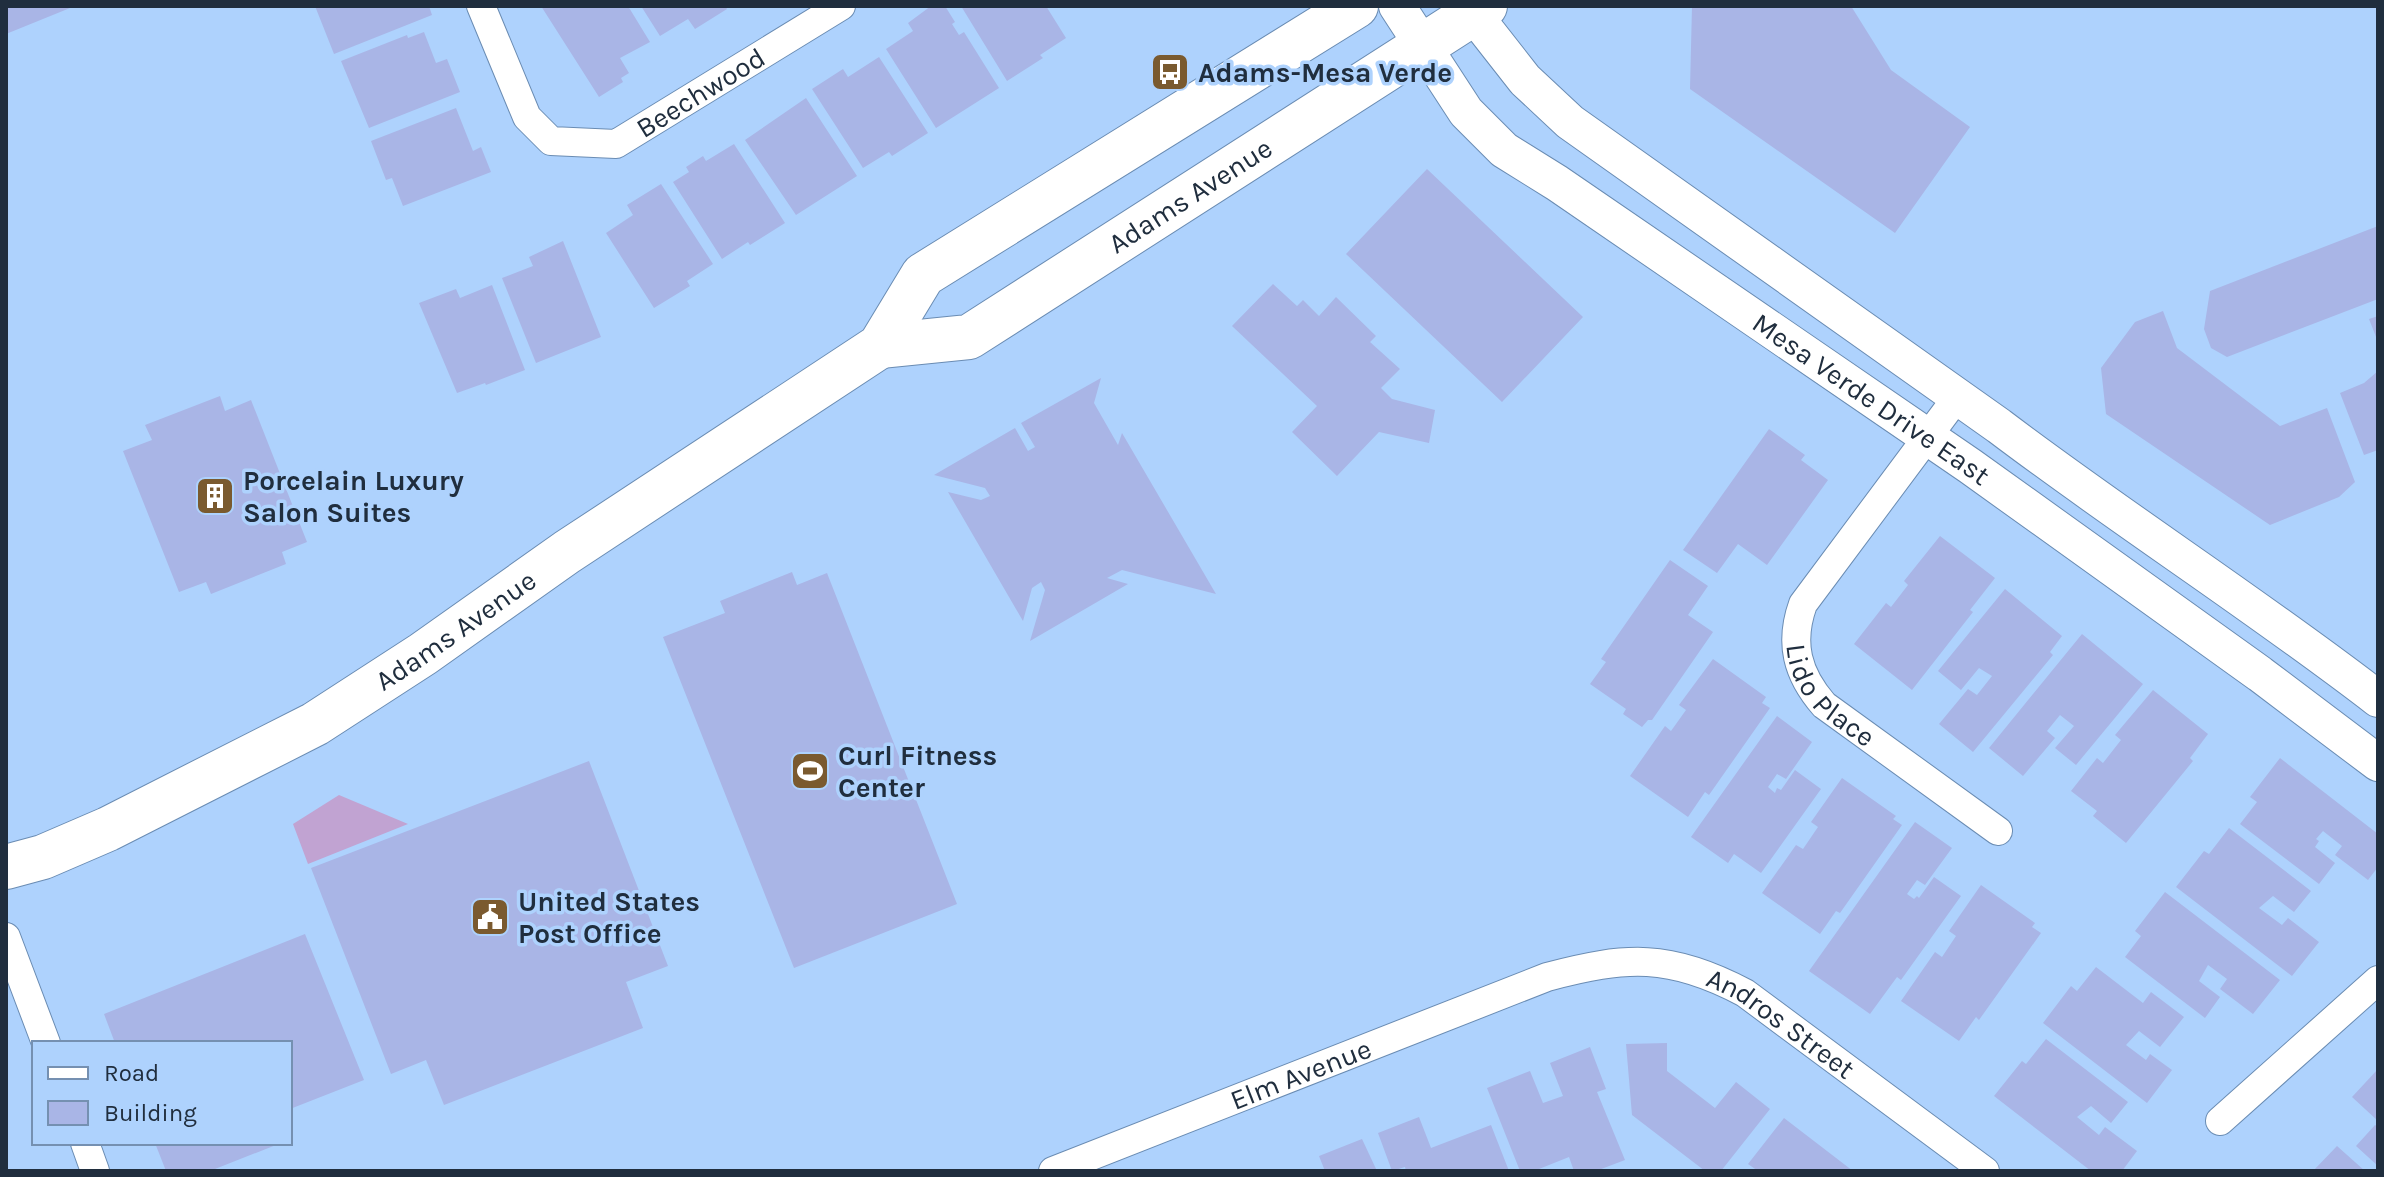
<svg xmlns="http://www.w3.org/2000/svg" width="2384" height="1177" font-family="Karla,sans-serif">
  <style>
    .green { fill: #c1a3d2 }
    .building { fill: #a9b5e6 }
    .lines { fill: none; stroke-linecap: round; stroke-linejoin: round }
    .minor-casing { stroke: #6a8cb3; stroke-width: 30 }
    .tertiary-casing { stroke: #6a8cb3; stroke-width: 38 }
    .primary-casing { stroke: #6a8cb3; stroke-width: 46 }
    .minor { stroke: #fff; stroke-width: 28 }
    .tertiary { stroke: #fff; stroke-width: 36 }
    .primary { stroke: #fff; stroke-width: 44 }
    .labels { text-anchor: middle; stroke-width: 7; stroke-linejoin: round; paint-order: stroke }
    .poi-label { font-size: 28px; font-weight: bold; fill: #202e3e; stroke: #aed2fd; text-anchor: start }
    .street-label { font-size: 28px; fill: #202e3e; stroke: #aed2fd }
  </style>
  <rect width="100%" height="100%" fill="#aed2fd"/>
  <path class="green" d="M339,795L408,824L308,864L293,824Z"/>
  <path class="building" d="M6,6H75L6,34Z
    M315,6H429L432,15L334,54Z
    M541,6H628L650,42L620,58L629,73L621,78L623,82L599,97Z
    M641,6H725L727,9L695,29L688,19L660,36Z
    M931,6H945L955,22L952,24L959,35L964,32L999,88L936,128L886,49L913,31L908,23Z
    M961,6H1046L1066,38L1040,55L1043,58L1007,81Z
    M1692,6H1851L1891,70L1970,127L1895,233L1690,89Z
    M424,32L436,63L447,59L460,92L369,128L341,61L407,35L408,38Z
    M879,57L928,133L892,156L889,152L863,168L812,89L843,69L848,77Z
    M806,98L857,176L796,215L745,140Z
    M456,108L473,151L481,147L491,172L403,206L392,178L386,180L371,141Z
    M734,144L785,223L750,245L748,242L722,259L673,182L689,172L686,167L703,156L706,161Z
    M1427,169L1583,317L1502,402L1346,254Z
    M661,184L713,264L687,281L690,286L654,308L606,233L633,215L627,205Z
    M2378,226V299L2227,357L2211,348L2204,329L2210,291Z
    M563,241L601,337L536,363L502,278L533,266L529,257Z
    M1273,284L1297,306L1303,300L1319,316L1336,297L1376,336L1370,342L1400,369L1381,388L1392,399L1435,410L1429,443L1379,432L1337,476L1292,432L1317,406L1232,326Z
    M492,285L525,370L486,385L485,383L457,393L419,303L456,289L460,298Z
    M2163,311L2177,348L2280,426L2327,408L2355,482L2339,497L2270,525L2106,414L2101,368L2135,322Z
    M2378,316V342L2369,319Z
    M2378,371V450L2364,455L2340,393L2364,383Z
    M1101,378L1094,403L1118,445L1122,433L1216,594L1122,570L1107,578L1128,584L1030,641L1045,590L1041,582L1032,588L1023,621L948,492L981,500L990,496L985,488L934,475L1015,428L1028,451L1035,447L1021,423Z
    M220,396L225,411L251,400L307,542L282,552L286,564L211,594L206,582L179,592L123,451L152,440L145,425Z
    M1769,429L1805,455L1801,460L1828,480L1767,565L1738,544L1717,573L1683,550Z
    M1940,536L1995,578L1970,610L1973,612L1912,690L1854,644L1886,603L1891,607L1908,585L1904,581Z
    M1670,560L1708,586L1688,615L1713,632L1652,720H1648L1642,727L1623,714L1626,709L1590,684L1606,662L1601,659Z
    M792,572L797,585L827,573L957,904L794,968L663,637L725,613L720,601Z
    M2005,589L2062,636L2050,652L2053,655L1973,752L1939,724L1968,689L1977,695L1992,676L1979,668L1961,690L1938,671Z
    M2082,634L2143,684L2076,765L2055,748L2074,726L2060,715L2047,731L2055,738L2023,776L1989,748Z
    M1713,659L1766,697L1762,703L1770,708L1709,795L1705,792L1688,817L1630,776L1665,726L1671,731L1686,710L1679,705Z
    M2153,690L2208,734L2190,758L2193,761L2126,843L2093,816L2097,811L2071,791L2097,758L2103,763L2121,740L2115,735Z
    M1777,716L1812,742L1786,779L1777,774L1768,787L1775,793L1777,788L1781,790L1795,770L1821,789L1761,873L1734,854L1728,863L1691,837Z
    M2280,758L2378,834V867L2368,880L2335,855L2342,846L2323,831L2316,839L2319,841L2315,847L2335,863L2319,884L2240,824L2257,802L2250,797Z
    M589,761L668,966L626,982L643,1028L444,1105L426,1060L391,1074L311,868Z
    M1842,778L1896,816L1893,819L1902,825L1840,913L1836,911L1820,934L1762,893L1796,845L1803,849L1818,827L1811,822Z
    M1915,822L1952,848L1925,885L1917,880L1907,894L1914,899L1917,896L1919,898L1934,877L1961,896L1901,980L1897,977L1870,1014L1809,971Z
    M2229,828L2311,891L2294,912L2273,896L2259,908L2282,925L2288,918L2319,942L2292,976L2176,887L2204,851L2209,854Z
    M1981,885L2035,923L2032,927L2041,933L1979,1020L1976,1017L1959,1041L1901,1001L1935,952L1942,957L1956,936L1949,931Z
    M2165,892L2280,980L2253,1014L2220,989L2227,979L2208,965L2199,981L2220,997L2205,1018L2125,957L2141,936L2135,931Z
    M305,934L364,1080L290,1109V1043H115L104,1014Z
    M2096,967L2143,1003L2151,992L2184,1017L2160,1047L2139,1031L2126,1045L2146,1060L2150,1054L2172,1070L2147,1103L2043,1023L2071,986L2077,991Z
    M2046,1039L2128,1102L2111,1123L2091,1106L2077,1117L2099,1135L2105,1127L2137,1151L2122,1171H2091L1994,1096L2022,1061L2026,1064Z
    M1667,1043V1071L1715,1108L1736,1082L1770,1109L1721,1171H1705L1632,1115L1626,1044Z
    M1590,1047L1606,1089L1597,1092L1625,1160L1596,1171H1574L1569,1157L1534,1171H1520L1487,1088L1530,1071L1543,1103L1563,1096L1550,1063Z
    M2378,1069V1121L2352,1097Z
    M1419,1117L1431,1148L1491,1125L1509,1171H1406L1405,1167L1392,1171L1378,1133Z
    M1784,1118L1853,1171H1758L1748,1164Z
    M2375,1125L2378,1127V1166L2356,1146Z
    M1362,1139L1377,1171H1325L1319,1156Z
    M155,1143H281L210,1171H166Z
    M2337,1146L2365,1171H2313Z"/>
  <g class="lines">
    <defs>
      <g id="minor">
        <path id="s1" d="M481,6L527,117L551,141L616,144L841,6"/>
        <path id="s2" d="M1958,396L1803,604C1789,643 1797,674 1824,705L1998,831"/>
        <path d="M6,937L46,1043"/>
        <path d="M2220,1121L2378,980"/>
        <path d="M85,1143L95,1171"/>
        <path id="s3" d="M1053,1171L1547,977C1626,956 1670,953 1745,993L1985,1171"/>
      </g>
      <g id="tertiary">
        <path id="s4" d="M1397,6L1466,112L1504,150L1557,183L1970,466L2260,674L2378,763"/>
        <path d="M1467,6L1525,80L1570,122L1999,426C2123,520 2255,604 2378,699"/>
      </g>
      <g id="primary">
        <path id="s5" d="M880,346L969,337L1485,6"/>
        <path id="s6" d="M6,867L43,857L108,829L315,724L423,654L567,552L880,346L923,275L1356,6"/>
      </g>
    </defs>
    <use href="#minor" class="minor-casing"/>
    <use href="#tertiary" class="tertiary-casing"/>
    <use href="#primary" class="primary-casing"/>
    <use href="#minor" class="minor"/>
    <use href="#tertiary" class="tertiary"/>
    <use href="#primary" class="primary"/>
  </g>
  <defs>
    <symbol id="bus-square" viewBox="-11 -11 22 22"><rect x="-9" y="-9" width="18" height="18" rx="4" fill="#7a5a2f" stroke="#aed2fd"/><path d="M-5-6H5V4H4V6H2V4H-2V6H-4V4H-5ZM-3.5-4V0h7V-4ZM-3.5 1.2v1.5H-2V1.2ZM2 1.2v1.5H3.5V1.2Z" fill="#fff"/></symbol>
    <symbol id="building-square" viewBox="-11 -11 22 22"><rect x="-9" y="-9" width="18" height="18" rx="4" fill="#7a5a2f" stroke="#aed2fd"/><path d="M-4-6H4V6H1V3H-1V6H-4ZM-2.5-4.3h1.7v1.8h-1.7ZM.8-4.3h1.7v1.8H.8ZM-2.5-1h1.7V.8h-1.7ZM.8-1h1.7V.8H.8Z" fill="#fff"/></symbol>
    <symbol id="stadium-square" viewBox="-11 -11 22 22"><rect x="-9" y="-9" width="18" height="18" rx="4" fill="#7a5a2f" stroke="#aed2fd"/><path d="M0-5a6.5 5 0 1 0 0 10a6.5 5 0 1 0 0-10ZM-3.5-1.8h7v3.6h-7Z" fill="#fff"/></symbol>
    <symbol id="civic-square" viewBox="-11 -11 22 22"><rect x="-9" y="-9" width="18" height="18" rx="4" fill="#7a5a2f" stroke="#aed2fd"/><path d="M-.6-6.5H3V-4.5H.6V-3L4-1V1h2V6H-6V1h2V-1L-.6-3ZM-1.2 2.5V6h2.4V2.5Z" fill="#fff"/></symbol>
  </defs>
  <g fill-rule="evenodd">
    <use href="#bus-square" x="1148" y="50" width="44" height="44"/>
    <use href="#building-square" x="193" y="474" width="44" height="44"/>
    <use href="#stadium-square" x="788" y="749" width="44" height="44"/>
    <use href="#civic-square" x="468" y="895" width="44" height="44"/>
  </g>
  <g class="labels">
    <g class="poi-label">
      <text x="1198" y="82">Adams-Mesa Verde</text>
      <text x="243" y="490">Porcelain Luxury<tspan x="243" dy="32">Salon Suites</tspan></text>
      <text x="838" y="765">Curl Fitness<tspan x="838" dy="32">Center</tspan></text>
      <text x="518" y="911">United States<tspan x="518" dy="32">Post Office</tspan></text>
    </g>
    <g class="street-label">
      <text dy="10" stroke="none"><textPath href="#s1" startOffset="318">Beechwood</textPath></text>
      <text dy="10" stroke="none"><textPath href="#s5" startOffset="352">Adams Avenue</textPath></text>
      <text dy="10" stroke="none"><textPath href="#s4" startOffset="624">Mesa Verde Drive East</textPath></text>
      <text dy="10" stroke="none"><textPath href="#s6" startOffset="510">Adams Avenue</textPath></text>
      <text dy="10" stroke="none"><textPath href="#s2" startOffset="364">Lido Place</textPath></text>
      <text dy="10" stroke="none"><textPath href="#s3" startOffset="782">Andros Street</textPath></text>
      <text dy="10" stroke="none"><textPath href="#s3" startOffset="266">Elm Avenue</textPath></text>
    </g>
  </g>
  <rect width="2384" height="1177" fill="none" stroke="#202e3e" stroke-width="16"/>
  <rect x="32" y="1041" width="260" height="104" fill="#aed2fd" stroke="#7590b1" stroke-width="2"/>
  <rect x="48" y="1067" width="40" height="12" fill="#ffffff" stroke="#7590b1" stroke-width="2"/>
  <text x="104" y="1081" font-size="24" fill="#202e3e">Road</text>
  <rect x="48" y="1101" width="40" height="24" fill="#a9b5e6" stroke="#7590b1" stroke-width="2"/>
  <text x="104" y="1121" font-size="24" fill="#202e3e">Building</text>
</svg>
